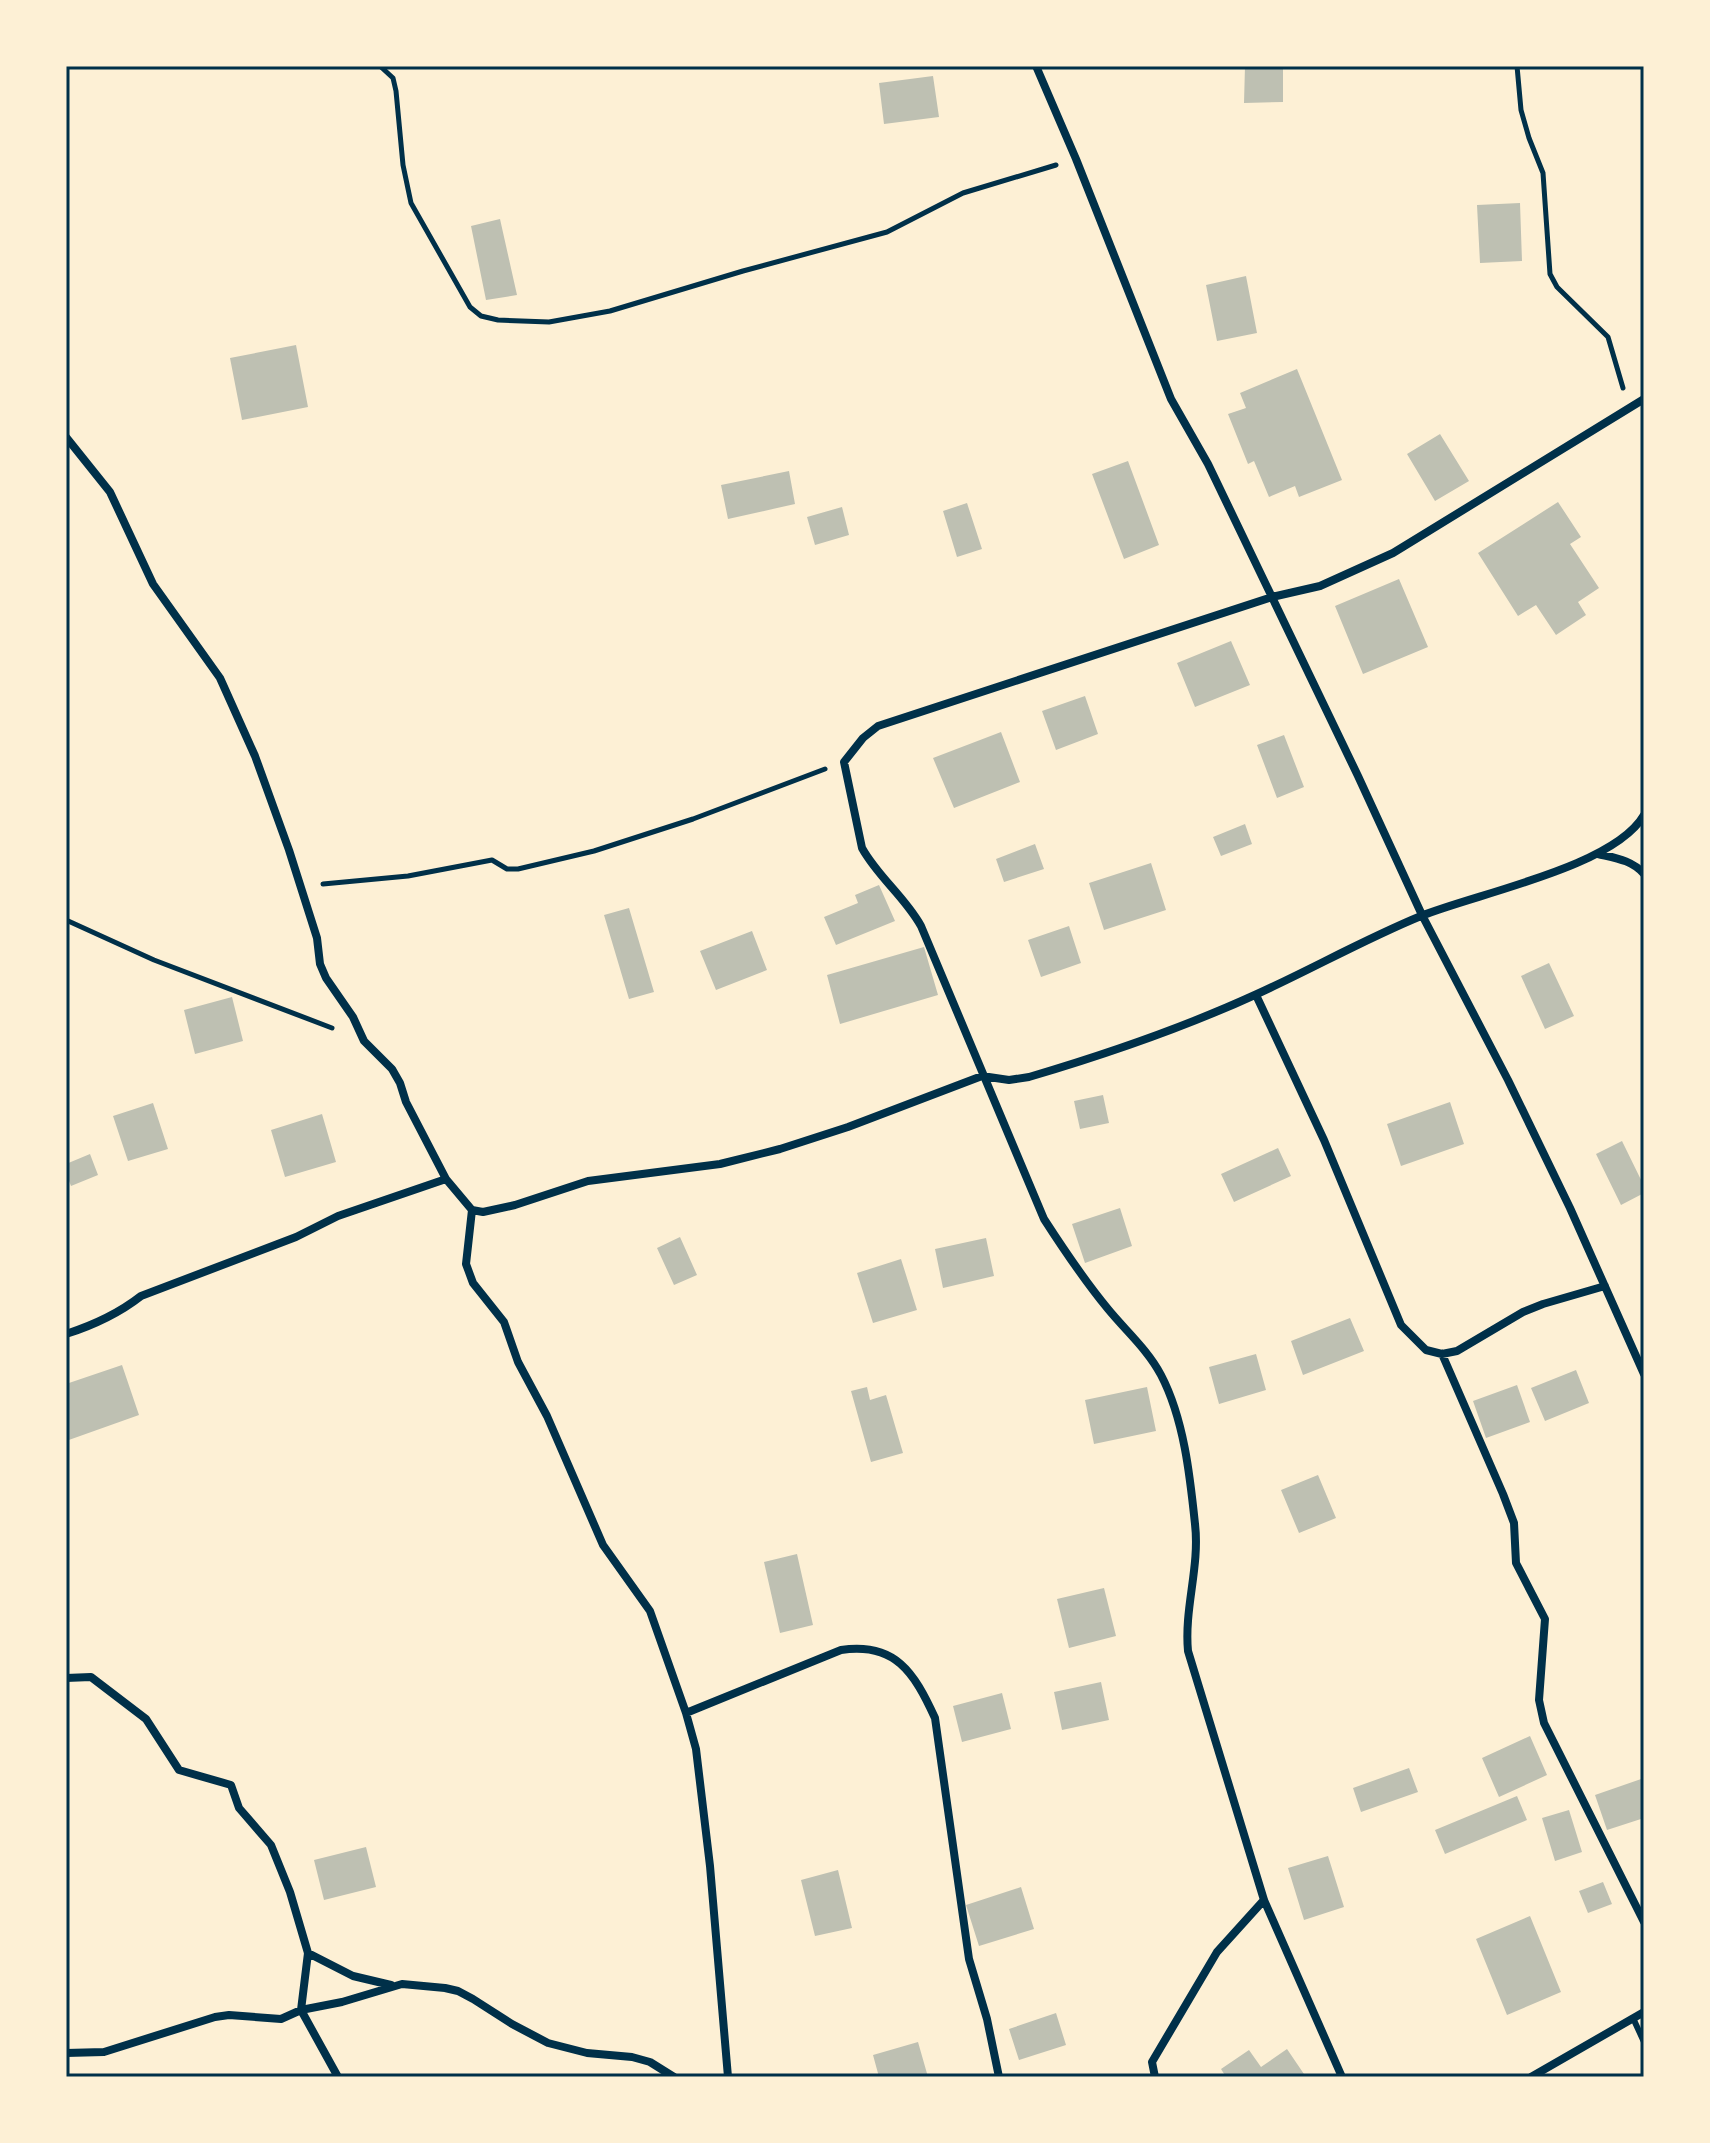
<svg xmlns="http://www.w3.org/2000/svg" width="1710" height="2143" font-family="'Roboto Serif',serif">
  <style>
    .building { fill: #bec0b2 }
    .lines { fill: none; stroke-linecap: round; stroke-linejoin: round }
    .path { stroke: #003049; stroke-width: 5 }
    .service { stroke: #003049; stroke-width: 6 }
    .minor { stroke: #003049; stroke-width: 8 }
    .neatline { fill: none; stroke: #003049; stroke-width: 3 }
  </style>
  <rect width="100%" height="100%" fill="#fdf0d5"/>
  <path class="building" d="M1245,66H1283V102L1244,103Z
    M933,76L939,117L884,124L879,83Z
    M1520,203L1522,261L1480,263L1477,205Z
    M500,219L517,295L486,300L471,226Z
    M1246,276L1257,333L1217,341L1206,285Z
    M296,345L308,407L242,420L230,358Z
    M1297,369L1342,480L1299,497L1295,486L1269,497L1254,461L1248,464L1228,414L1246,408L1240,393Z
    M1440,434L1469,481L1435,501L1407,454Z
    M1128,461L1159,545L1124,559L1092,474Z
    M789,471L795,504L728,519L721,485Z
    M1558,502L1581,537L1570,544L1599,588L1578,602L1586,615L1556,635L1536,605L1518,616L1478,553Z
    M967,503L982,549L957,557L943,511Z
    M842,507L849,535L815,545L807,517Z
    M1399,579L1428,647L1363,674L1335,606Z
    M1231,641L1250,685L1195,707L1177,663Z
    M1085,696L1098,734L1056,750L1042,711Z
    M1001,732L1020,782L954,808L933,758Z
    M1284,735L1304,787L1277,798L1257,745Z
    M1245,824L1252,844L1221,856L1213,837Z
    M1035,844L1044,869L1004,882L996,859Z
    M1151,863L1166,910L1104,930L1089,883Z
    M879,885L895,921L836,945L824,917L858,903L855,895Z
    M629,908L654,992L629,999L604,915Z
    M1069,926L1081,963L1041,977L1028,940Z
    M752,931L767,970L716,990L700,951Z
    M924,947L938,995L840,1024L827,975Z
    M1549,963L1574,1016L1545,1029L1521,976Z
    M232,997L243,1041L195,1054L184,1010Z
    M1103,1095L1109,1123L1080,1129L1074,1101Z
    M1450,1102L1464,1144L1401,1166L1387,1124Z
    M153,1103L168,1149L128,1161L113,1116Z
    M322,1114L336,1162L285,1177L271,1130Z
    M1622,1141L1644,1186V1193L1621,1205L1596,1154Z
    M1278,1148L1291,1176L1234,1202L1221,1174Z
    M90,1154L98,1175L71,1186L66,1173V1164Z
    M1120,1208L1132,1246L1085,1263L1072,1224Z
    M680,1237L697,1275L674,1285L657,1248Z
    M986,1238L994,1276L943,1288L935,1249Z
    M901,1259L917,1310L873,1323L857,1273Z
    M1350,1318L1364,1351L1303,1375L1291,1341Z
    M1256,1354L1266,1390L1219,1404L1209,1367Z
    M122,1365L139,1415L66,1441V1384Z
    M1576,1370L1589,1403L1545,1421L1531,1388Z
    M1517,1385L1530,1422L1486,1438L1473,1401Z
    M867,1387L870,1400L886,1395L903,1453L871,1462L851,1391Z
    M1147,1387L1156,1431L1094,1444L1085,1400Z
    M1318,1475L1336,1518L1299,1533L1281,1490Z
    M797,1554L813,1625L780,1633L764,1562Z
    M1104,1588L1116,1636L1069,1648L1057,1599Z
    M1101,1682L1109,1720L1062,1730L1054,1692Z
    M1002,1693L1011,1729L962,1742L953,1706Z
    M1530,1736L1547,1775L1499,1797L1482,1758Z
    M1409,1768L1418,1792L1361,1812L1353,1788Z
    M1644,1778V1818L1607,1830L1595,1795Z
    M1517,1796L1527,1820L1445,1854L1435,1830Z
    M1569,1810L1582,1852L1555,1861L1542,1818Z
    M366,1847L376,1887L324,1900L314,1860Z
    M1328,1856L1344,1907L1304,1920L1288,1868Z
    M838,1870L852,1928L815,1936L801,1880Z
    M1603,1882L1612,1904L1588,1913L1579,1891Z
    M1021,1887L1034,1929L979,1946L966,1905Z
    M1530,1916L1561,1992L1507,2015L1476,1939Z
    M1056,2013L1066,2045L1019,2060L1009,2029Z
    M918,2042L928,2077H879L873,2055Z
    M1287,2049L1306,2077H1226L1221,2069L1249,2050L1261,2067Z"/>
  <g class="lines">
    <path class="path" d="M380,66L393,78L396,91L403,165L411,203L470,307L481,316L498,320L549,322L610,311L743,271L887,232L963,193L1056,165
      M1517,66L1521,110L1529,138L1543,173L1550,274L1557,287L1608,337L1623,388
      M323,884L408,876L492,860L507,869H518L594,851L693,819L825,769
      M66,920L154,960L332,1028"/>
    <path class="service" d="M1633,2018L1644,2042"/>
    <path class="minor" d="M1036,66L1076,159L1171,399L1208,464L1358,776L1422,915L1508,1080L1570,1208L1644,1374
      M66,437L110,492L153,584L220,678L255,756L289,850L317,938L320,964L326,978L353,1017L364,1041L392,1069L400,1083L406,1102L446,1179L472,1210L466,1264L473,1283L504,1322L518,1362L547,1416L603,1545L650,1611L686,1713L696,1749L710,1866L728,2077
      M1598,854C1615,858 1632,860 1644,874
      M1256,995L1324,1140L1401,1325L1426,1350L1442,1354L1457,1351L1523,1312L1543,1304L1605,1286
      M472,1210L483,1212L515,1205L588,1181L720,1164L780,1149L848,1127L982,1076L1009,1080L1029,1077C1107,1054 1183,1028 1257,994C1312,969 1365,939 1421,916C1478,893 1614,867 1644,815
      M66,1334C94,1325 118,1314 141,1296L296,1237L338,1216L446,1179
      M1442,1354L1503,1494L1514,1523L1516,1563L1545,1619L1539,1700L1544,1723L1644,1922
      M66,1678L91,1677L146,1719L179,1770L231,1785L239,1808L271,1845L290,1892L308,1953L301,2010L338,2077
      M686,1713L841,1650C895,1642 914,1672 935,1718L969,1959L987,2019L999,2077
      M308,1953L353,1976L391,1985
      M66,2053L104,2052L215,2017L229,2015L281,2019L301,2010L342,2002L402,1984L445,1988L458,1991L473,1999L512,2024L548,2043L587,2053L632,2057L650,2062L674,2077
      M1155,2077L1152,2062L1217,1952L1264,1900
      M1342,2077L1264,1900L1188,1651C1184,1608 1200,1567 1195,1524C1190,1476 1184,1419 1161,1375C1148,1350 1126,1331 1108,1309C1084,1280 1064,1250 1044,1219L921,926C905,897 878,877 862,848L844,762L863,738L878,726L1272,597L1320,586L1393,553L1644,399
      M1531,2077L1644,2012"/>
  </g>
  <rect width="1710" height="2143" fill="none" stroke="#fdf0d5" stroke-width="136"/>
  <rect x="68" y="68" width="1574" height="2007" class="neatline"/>
</svg>
